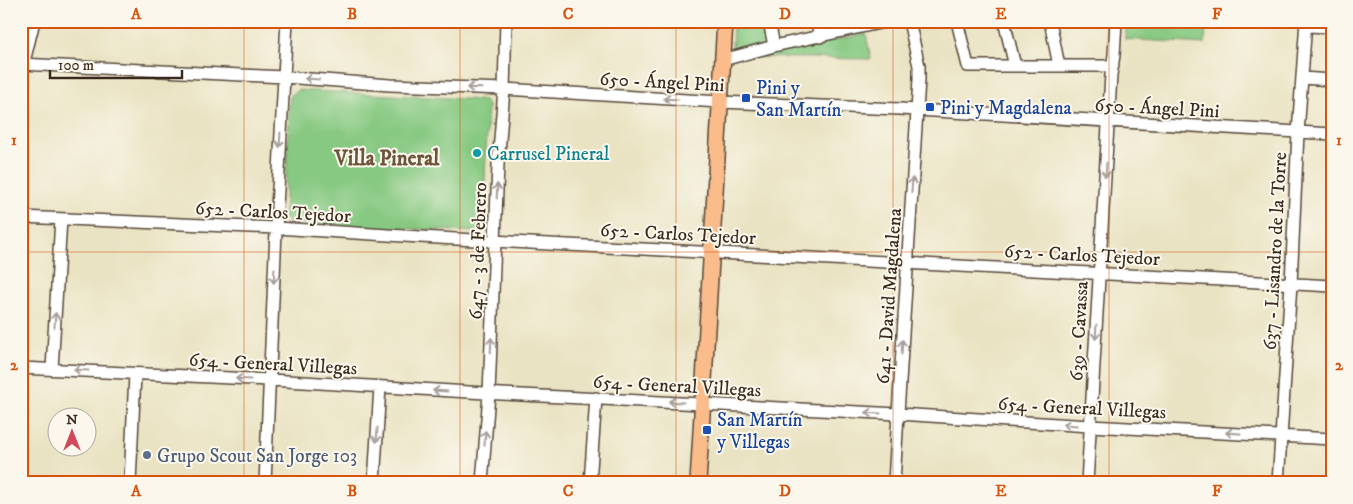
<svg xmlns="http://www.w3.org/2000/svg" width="1353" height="504" font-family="'IM FELL DW Pica',serif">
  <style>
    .park { fill: #87c982; stroke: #617a50 }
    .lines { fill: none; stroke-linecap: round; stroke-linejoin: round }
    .minor-casing { stroke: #554637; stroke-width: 14 }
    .major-casing { stroke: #554637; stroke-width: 18 }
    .minor { stroke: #fff; stroke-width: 11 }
    .major { stroke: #fabc8b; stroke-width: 15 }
    .oneway { stroke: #a79f9a }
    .grid { fill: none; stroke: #d7540e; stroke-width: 1; stroke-opacity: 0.55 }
    .transit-dot { fill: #1a4fb4; stroke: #fbf7ec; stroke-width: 2 }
    .culture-dot { fill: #0f9aa8; stroke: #fbf7ec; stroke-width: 2 }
    .service-dot { fill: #5c6f8a; stroke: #fbf7ec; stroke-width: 2 }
    .labels { text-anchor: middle; stroke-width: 4; stroke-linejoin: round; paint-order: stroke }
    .street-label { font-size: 19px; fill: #3b2a1e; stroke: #fbf7ec }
    .transit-label { font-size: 19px; fill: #164399; stroke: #fbf7ec; text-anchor: start }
    .culture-label { font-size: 19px; fill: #0d838f; stroke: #fbf7ec; text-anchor: start }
    .service-label { font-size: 19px; fill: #4e5e75; stroke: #fbf7ec; text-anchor: start }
    .quarter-label { font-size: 21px; font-weight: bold; fill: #6d553c; stroke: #fbf7ec }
    .neatline { fill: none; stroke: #d7540e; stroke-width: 2 }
    .grid-label { font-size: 16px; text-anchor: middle; font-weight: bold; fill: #d7540e }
  </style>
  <rect width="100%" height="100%" fill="#fbf7ec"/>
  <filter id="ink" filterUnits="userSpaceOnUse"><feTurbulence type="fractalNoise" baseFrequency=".02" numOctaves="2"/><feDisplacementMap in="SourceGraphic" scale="10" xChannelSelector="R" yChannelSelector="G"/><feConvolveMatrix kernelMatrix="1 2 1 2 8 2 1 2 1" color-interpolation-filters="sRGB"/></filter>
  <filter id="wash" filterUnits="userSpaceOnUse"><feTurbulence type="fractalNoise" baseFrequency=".0096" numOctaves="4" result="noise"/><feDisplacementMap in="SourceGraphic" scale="20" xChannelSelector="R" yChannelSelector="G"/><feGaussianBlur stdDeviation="1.12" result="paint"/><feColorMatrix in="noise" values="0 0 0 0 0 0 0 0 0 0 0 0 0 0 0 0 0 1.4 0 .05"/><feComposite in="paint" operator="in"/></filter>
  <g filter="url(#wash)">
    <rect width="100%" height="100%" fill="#eae3c3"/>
    <path class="park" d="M733,21H761L766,46L732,51Z
      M1126,21H1206L1205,44L1125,39Z
      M866,34L871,59L747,57Z
      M298,90L483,100L488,105L483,226L478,232L289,223L284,218L290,96Z"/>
  </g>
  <g filter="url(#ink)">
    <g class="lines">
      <defs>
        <path id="minor" d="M769,21L774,46
          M817,21L820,37
          M957,21L968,66H1113
          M1004,21L1015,66
          M1050,21L1059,66
          M1306,26L1332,27
          M723,60L774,46L889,21
          M21,64L284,77L390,85L504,89L720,102L900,109L1332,134
          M21,74L34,21
          M1302,78L1332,80
          M21,217L276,228L420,237L1332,286
          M21,368L270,380L502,394L898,414L1090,426L1332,439
          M52,369L61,219
          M130,483L135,374
          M265,483L277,208L287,21
          M374,483L380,387
          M482,483L489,394L498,165L504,89L506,21
          M590,483L596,398
          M894,483L898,414L919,79V66L909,21
          M1087,483L1111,75L1114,55L1116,21
          M1278,483L1291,284L1298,133L1306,21"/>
        <path id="major" d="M698,483L725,21"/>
      </defs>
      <use href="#minor" class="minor-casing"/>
      <use href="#major" class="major-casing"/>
      <use href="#minor" class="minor"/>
      <use href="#major" class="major"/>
    </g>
    <defs><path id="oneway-shaft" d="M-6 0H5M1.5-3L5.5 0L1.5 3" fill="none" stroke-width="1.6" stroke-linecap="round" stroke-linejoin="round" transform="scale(1.25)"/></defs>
    <g class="oneway">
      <use href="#oneway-shaft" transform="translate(312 79) rotate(-176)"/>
      <use href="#oneway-shaft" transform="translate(474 88) rotate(-178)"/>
      <use href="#oneway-shaft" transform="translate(671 99) rotate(-177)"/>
      <use href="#oneway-shaft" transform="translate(280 140) rotate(93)"/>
      <use href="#oneway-shaft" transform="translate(1106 170) rotate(94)"/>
      <use href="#oneway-shaft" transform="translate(912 185) rotate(-86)"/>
      <use href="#oneway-shaft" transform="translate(497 191) rotate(-88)"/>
      <use href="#oneway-shaft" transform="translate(274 276) rotate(93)"/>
      <use href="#oneway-shaft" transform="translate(55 320) rotate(-86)"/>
      <use href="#oneway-shaft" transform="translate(1096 332) rotate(93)"/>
      <use href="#oneway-shaft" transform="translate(491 345) rotate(-88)"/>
      <use href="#oneway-shaft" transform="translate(902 347) rotate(-86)"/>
      <use href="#oneway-shaft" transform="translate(81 370) rotate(-177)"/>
      <use href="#oneway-shaft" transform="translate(243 379) rotate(-177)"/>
      <use href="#oneway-shaft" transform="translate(440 391) rotate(-176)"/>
      <use href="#oneway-shaft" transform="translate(676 402) rotate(-177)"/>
      <use href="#oneway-shaft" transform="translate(873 413) rotate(-177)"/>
      <use href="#oneway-shaft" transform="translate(1070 425) rotate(-176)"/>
      <use href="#oneway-shaft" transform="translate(1233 433) rotate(-177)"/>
      <use href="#oneway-shaft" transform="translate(377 435) rotate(94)"/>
      <use href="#oneway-shaft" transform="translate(485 438) rotate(-86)"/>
    </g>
  </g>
  <path class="grid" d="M244,21V483M460,21V483M676,21V483M893,21V483M1109,21V483M21,252H1332"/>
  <g class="transit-dot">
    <rect x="741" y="93" width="10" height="10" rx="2.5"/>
    <rect x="925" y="102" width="10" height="10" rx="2.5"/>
    <rect x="702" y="425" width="10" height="10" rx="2.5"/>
  </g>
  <circle class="culture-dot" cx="477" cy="153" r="5"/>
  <circle class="service-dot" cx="147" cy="455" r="5"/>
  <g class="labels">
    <g class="street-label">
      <text transform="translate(662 81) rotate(3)" y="7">650 - Ángel Pini</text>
      <text transform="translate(1157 107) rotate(3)" y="7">650 - Ángel Pini</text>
      <text transform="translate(273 211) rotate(3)" y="7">652 - Carlos Tejedor</text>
      <text transform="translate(678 233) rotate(3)" y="7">652 - Carlos Tejedor</text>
      <text transform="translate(477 251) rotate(-88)" y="7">647 - 3 de Febrero</text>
      <text transform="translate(1274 251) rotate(-87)" y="7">637 - Lisandro de la Torre</text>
      <text transform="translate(1082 254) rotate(3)" y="7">652 - Carlos Tejedor</text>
      <text transform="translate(888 296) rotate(-86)" y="7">641 - David Magdalena</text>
      <text transform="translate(1078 331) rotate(-87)" y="7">639 - Cavassa</text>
      <text transform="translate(273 363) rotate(3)" y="7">654 - General Villegas</text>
      <text transform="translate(677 385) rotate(3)" y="7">654 - General Villegas</text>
      <text transform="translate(1082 407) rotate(3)" y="7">654 - General Villegas</text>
    </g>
    <g class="transit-label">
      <text x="756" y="94">Pini y<tspan x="756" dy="22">San Martín</tspan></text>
      <text x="940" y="114">Pini y Magdalena</text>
      <text x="717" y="426">San Martín<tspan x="717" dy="22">y Villegas</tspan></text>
    </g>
    <g class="culture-label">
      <text x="487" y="160">Carrusel Pineral</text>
    </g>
    <g class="service-label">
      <text x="157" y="462">Grupo Scout San Jorge 103</text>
    </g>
    <g class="quarter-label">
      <text x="387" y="165">Villa Pineral</text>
    </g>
  </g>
  <rect width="1353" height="504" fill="none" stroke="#fbf7ec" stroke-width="55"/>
  <g transform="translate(72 432)"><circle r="24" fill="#fbf7ec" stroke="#aea59a"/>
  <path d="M0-4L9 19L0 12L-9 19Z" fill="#d1495b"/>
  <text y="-8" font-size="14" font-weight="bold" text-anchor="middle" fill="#3b2a1e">N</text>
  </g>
  <path d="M50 70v8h132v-8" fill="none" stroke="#3b2a1e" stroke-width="2.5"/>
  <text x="58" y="70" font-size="15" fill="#3b2a1e" stroke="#fbf7ec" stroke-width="4" paint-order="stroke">100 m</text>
  <rect x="28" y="28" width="1298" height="448" class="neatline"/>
  <g class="grid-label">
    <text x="136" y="19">A</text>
    <text x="352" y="19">B</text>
    <text x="568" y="19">C</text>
    <text x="785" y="19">D</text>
    <text x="1001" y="19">E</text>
    <text x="1217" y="19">F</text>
    <text x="14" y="145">1</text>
    <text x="1339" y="145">1</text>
    <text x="14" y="370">2</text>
    <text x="1339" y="370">2</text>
    <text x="136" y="496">A</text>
    <text x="352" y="496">B</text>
    <text x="568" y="496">C</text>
    <text x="785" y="496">D</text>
    <text x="1001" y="496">E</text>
    <text x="1217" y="496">F</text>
  </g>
</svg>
